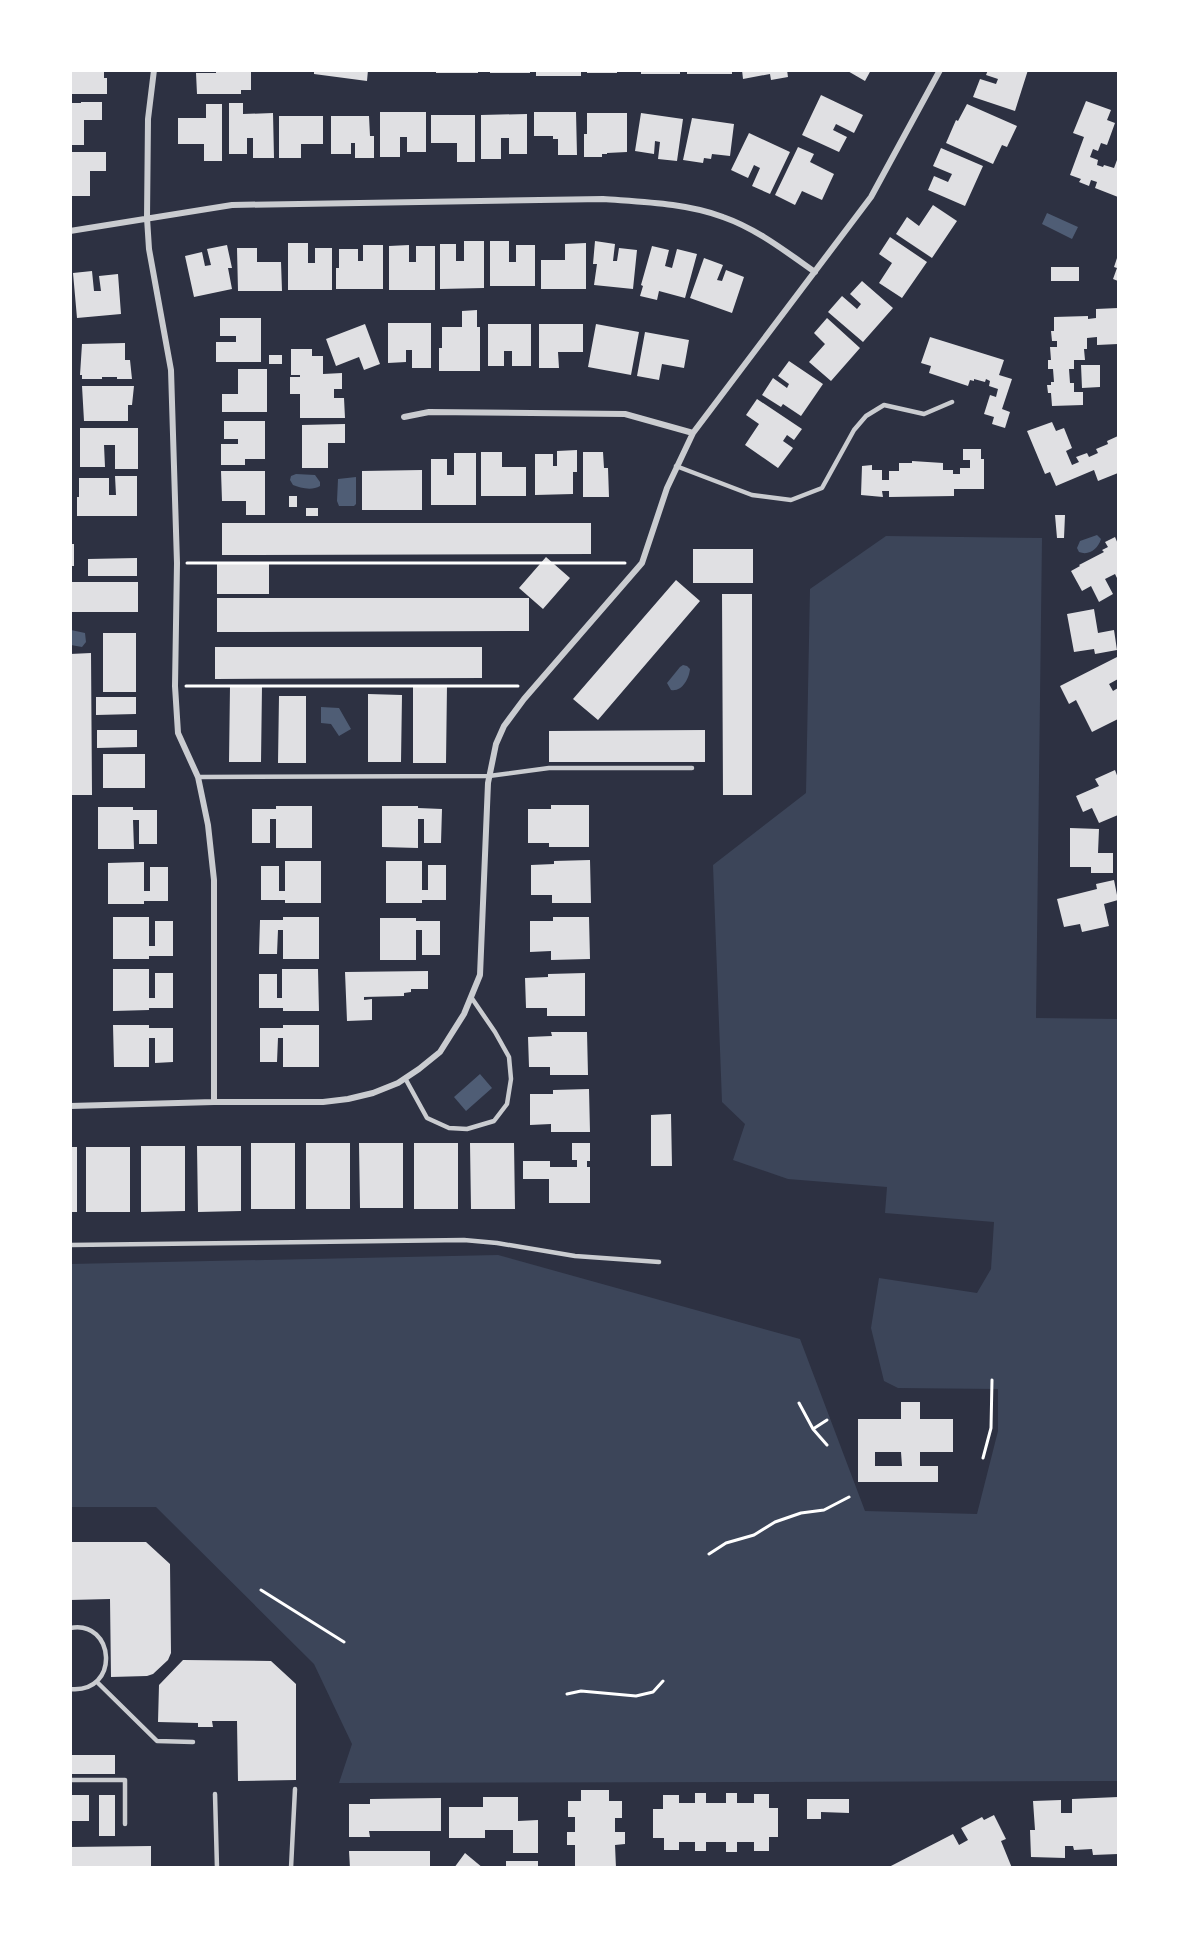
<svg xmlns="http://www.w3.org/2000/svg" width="1189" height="1938" font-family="Arial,sans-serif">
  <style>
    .green { fill: #3c4559 }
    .water { fill: #4f5d75 }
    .building { fill: #e0e0e3; fill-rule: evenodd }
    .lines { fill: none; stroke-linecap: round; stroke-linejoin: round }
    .path { stroke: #fff; stroke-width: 3 }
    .service { stroke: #caccd0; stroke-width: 4.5 }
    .minor { stroke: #caccd0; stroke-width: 6 }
  </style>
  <rect width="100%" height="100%" fill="#2d3142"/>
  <path class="green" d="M886,536L1042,538L1036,1018L1118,1019V1781L339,1783L352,1744L314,1664L156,1507H71L70,1264L498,1255L800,1339L865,1511L977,1514L998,1431V1389L898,1388L884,1381L871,1328L879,1278L977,1293L991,1269L994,1222L885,1213L887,1187L788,1179L733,1160L745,1124L722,1102L713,865L806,793L810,589Z"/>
  <path class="water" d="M1047,213L1078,227L1072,239L1042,224Z
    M296,474L315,475L320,482V486C312,491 300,488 293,485L290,480L291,476Z
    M356,477V504L354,506H339L337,501L338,479Z
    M1097,535L1101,539C1098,549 1089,556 1079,552L1077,548L1080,541Z
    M71,630L85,633L86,642L82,647L71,645Z
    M683,665L687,666L690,669C689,679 682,692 671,690L667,683L680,667Z
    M321,707L339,708L351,729L339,736L331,724L321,723Z
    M480,1074L492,1088L466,1111L454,1097Z"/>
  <path class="building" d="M70,70H104V78H107V94H70Z
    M216,70H251V90H241V94H197L196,73H216Z
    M314,70H368L367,81L314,74Z
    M436,70H478V73H436Z
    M490,70H530V73H490Z
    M536,70H581V76H536Z
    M587,70H617V73H587Z
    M641,70H680V74H641Z
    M687,70H732V74H687Z
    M742,70H787L788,77L771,80L770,74L743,79Z
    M846,70H871L865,81Z
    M988,70H1028L1015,111L973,97L980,79L996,84L998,79L986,75Z
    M821,95L863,115L854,133L836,124L833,130L847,137L839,152L802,135Z
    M1086,101L1111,110L1107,120L1115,123L1107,145L1101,143L1098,151L1093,149L1090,157L1098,160L1097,165L1103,167L1104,165L1114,168L1117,160H1118V197L1095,188L1097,182L1091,180L1089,186L1079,182L1081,179L1070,175L1084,137L1073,133Z
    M81,102H102V120H84V145H70V103H81Z
    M229,103H243V114L273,113L274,158H253V138H247V154H229Z
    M206,104H222V161H204V144H178V118H206Z
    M967,104L1017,126L1007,147L1002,145L993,164L946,143L956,120L958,121Z
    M380,112H426V152H407V137H400V157H380Z
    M534,112H576L577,155H558V139H553V136H534Z
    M587,113H627V152L607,153V154H602V157H584V134H587Z
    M641,113L683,119L677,161L658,159L660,142L655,141L654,154L635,151Z
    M527,114V154H509V138H501V159H481V115Z
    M431,115H475V162H457V143H431Z
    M279,116H323V144H301V158H279Z
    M331,116H369L370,136H374V158H355V143H351V154H331Z
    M692,118L734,124L730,156L712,154L711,159L704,158L703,163L683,160Z
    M749,133L790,152L770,194L752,186L760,168L754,165L748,178L731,170Z
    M798,147L814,154L810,162L834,174L822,200L802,191L795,205L775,195Z
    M941,148L983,166L965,206L928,190L934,176L948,182L952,174L933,166Z
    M70,152H106V171H90V196H70Z
    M933,205L957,221L932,258L896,234L907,217L919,226Z
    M890,237L927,262L902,298L879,283L892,263L879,254Z
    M464,241H484V288L440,289V244H456V261H464Z
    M490,241H509V262H516V245H535V286H490Z
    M595,241L615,244L613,261H617L619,248L637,250L633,289L594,285L597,264H593Z
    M288,243H308V263H315V248H332V290H288Z
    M586,243V289H541V260H565V244Z
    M227,245L232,268H228L232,289L194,297L185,256L202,252L205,266L211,265L207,249Z
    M363,245H383V289H336V268H339V249H358V261H363Z
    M409,245V262H416V246H435V290H389V246Z
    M652,246L669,250L665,266L672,268L677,249L697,254L685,298L659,291L657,300L640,296L643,286L641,285Z
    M237,248H257V262H281L282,291H238Z
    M1118,255V281L1113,279L1117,268L1114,267Z
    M704,258L723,265L717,280L722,281L726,270L744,277L732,313L690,298Z
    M1051,267H1079V281H1051Z
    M92,271L94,291H101L99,276L118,274L121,314L77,318L73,273Z
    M862,281L893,308L863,342L828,312L842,296L857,309L861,304L850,294Z
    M1118,308V344L1097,345V337L1087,338V349H1084L1085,360H1074V369H1069L1070,383H1074V392H1083V405L1052,406L1051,393H1048L1047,385H1051V382H1054L1053,369H1048V360H1051L1050,347H1057V341H1052L1051,331H1054V317L1088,316V319L1096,318V309Z
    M477,310V327H480V371H439V348H442V327H462V311Z
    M220,318H261V362H216V342H236V336H220Z
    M827,318L860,348L831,381L809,362L825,344L814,333Z
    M388,323H431V368H412V350H406V362L388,363Z
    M365,324L380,364L364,370L359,357L336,366L326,339Z
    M488,324H531V366H512V351H504V366H488Z
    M539,324H583V352H558L559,368H539Z
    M596,324L639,332L631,375L588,367Z
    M645,332L689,340L684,368L662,364L659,380L637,376Z
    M930,337L1004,360L999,375L1012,379L1002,409L1010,412L1005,428L992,424L994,417L984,414L990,395L996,397L998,389L989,386L990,381L986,379L985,382L974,379V381L970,380L968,386L929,373L931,366L921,363Z
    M125,343V360H130L132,379H117V377H102V379H82V375H80L82,344Z
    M291,349H312V356H323V374L342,373V389H334V398H344L345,418H300V394H290V377H300V375H291Z
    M269,355H282V364H269Z
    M789,361L823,384L801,416L783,404L781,407L762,395L773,378L787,388L789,384L778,376Z
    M1081,365H1100V387L1082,388Z
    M238,369H267V412H222V394H238Z
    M82,386H134L132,405H128V421H84Z
    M757,399L802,429L794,440L787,435L783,441L793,448L778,468L745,445L759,424L746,415Z
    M224,421H265V459H245V465H221V444H238V439H224Z
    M1052,422L1056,431L1064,428L1072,448L1066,451L1072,465L1079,462L1076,457L1087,453L1089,457L1098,453L1096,449L1108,444L1107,441L1118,436V473L1098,481L1094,470L1056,486L1050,472L1045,474L1027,431Z
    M345,424V443H328V468H302V425Z
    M80,428H138V469H115V445H104L105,467H80Z
    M963,449H981V459H984V489H954V496L889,497V491H882L883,497L861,495L862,466L872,465V470H882V480H889V471H899V463H912V461L943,463V470H953V474H960V468H970V460H963Z
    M577,450V472H573V494L535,495V454H553V466H557V451Z
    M481,452H502V467H526V496H481Z
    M583,452H603L604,468H608L609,497H583Z
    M454,453H476V505H431V459H447V475H454Z
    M422,470V510H362V471Z
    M221,471H265V515H246V501H222Z
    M115,476H137V516H77V497H79V478H109V495H116Z
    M289,496H297V507H289Z
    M306,508H318V516H306Z
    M1055,515H1065L1064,538H1057Z
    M222,523H591V554L222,555Z
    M1115,537L1118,544V580L1115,574L1105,579L1113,594L1099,602L1091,586L1082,591L1071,571L1080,566L1079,565L1104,552L1102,550L1108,547L1105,542Z
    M70,544H74V566H70Z
    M693,549H753V583H693Z
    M546,557L570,578L543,609L519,588Z
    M137,558V576H88V559Z
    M217,562H269V594H217Z
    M676,580L700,601L598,720L573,699Z
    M70,582H138V612H70Z
    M722,594H752V795H723Z
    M217,598H529V631L217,632Z
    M1094,609L1098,633L1114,630L1117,650L1095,654L1094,649L1074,652L1067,614Z
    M103,633H136V692H103Z
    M215,647H482V678L215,679Z
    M91,653L92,795H70V654Z
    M1117,657L1118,661V679L1109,684L1113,691L1118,688V719L1092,732L1076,700L1069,704L1060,686Z
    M413,685H447L446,763H413Z
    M230,686H262L261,762H229Z
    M368,694L402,695L401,762H368Z
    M279,696H306V763H278Z
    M96,697H136V714L96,715Z
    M97,730H137V747L97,748Z
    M705,730V762H549V731Z
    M103,754H145V788H103Z
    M1115,770L1118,778V815L1099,823L1092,808L1083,812L1076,796L1099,786L1095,779Z
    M551,805H589V847H549V843H528V809H551Z
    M276,806H312V848H276V819H270V843H252V809H276Z
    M382,806H418V808L442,809L441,843H424V819H418V848L382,847Z
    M98,807H133V810H157V844H139V820H133L134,849H98Z
    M1070,828L1099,829L1098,853H1113V873H1091V867H1070Z
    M590,860L591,903H552V895H531V865L554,864V861Z
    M285,861H321V903H285V900H261V866H279V891H285Z
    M386,861H422V890H428V865H446V900H422V903H386Z
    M144,862V891H150V867H168V901H144V904H108V863Z
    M1114,880L1118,900L1104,904L1109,926L1082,932L1080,924L1064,927L1057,899L1097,889L1096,884Z
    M113,917H149V946H155V921H173V956H149V959H113Z
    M283,917H319V959H283V930H278L277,954H259L260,920H283Z
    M553,917H589L590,959L551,960V951L530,952V921H553Z
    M380,918H416V921H440V955H422V930H416V960H380Z
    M113,969H149V998H155V973H173V1008H149V1010L113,1011Z
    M282,969H318L319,1011H283V1008H259V974H277V998H282Z
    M428,971V989H411V992L404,993V996L364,997V1000L372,999V1020L347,1021L345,972Z
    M585,973V1016H547V1008H526L525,978L548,977V974Z
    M113,1025H149V1028H173V1062L155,1063V1038H149V1067H114Z
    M283,1025H319V1067H283V1038H278L277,1062H260V1028H283Z
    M551,1032H587L588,1075H550V1067H529L528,1037L552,1036Z
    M589,1089L590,1132H551V1124L530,1125V1094H553V1090Z
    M671,1114L672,1166H651V1115Z
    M251,1143H295V1209H251Z
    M306,1143H350V1209H306Z
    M359,1143H403V1208H360Z
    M414,1143H458V1209H414Z
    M470,1143H514L515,1209H471Z
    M572,1143H590V1161H587V1167H590V1203H549V1179H523V1161H550V1167H577V1160H572Z
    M141,1146H185V1211L141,1212Z
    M197,1146H241V1211L198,1212Z
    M70,1147H77V1212H70Z
    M86,1147H130V1212H86Z
    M901,1402H920V1419H953V1452H920V1466H938V1482H858V1419H901ZM875,1452H901L902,1466H875Z
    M70,1542H146L170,1564L171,1653L168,1660L153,1674L147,1676L111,1677L110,1599L70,1600Z
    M183,1660L271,1661L296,1684V1780L238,1781L237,1721H212L213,1727H198V1723L158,1722L159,1685Z
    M70,1755H115V1774H70Z
    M581,1790H609V1801H622V1818H615V1832H625V1844L615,1845L616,1868H575V1845H567V1832H575V1817H568V1801H581Z
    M695,1793H706V1803H726V1793H737V1803H754V1794H769V1808H778V1837H769V1851H754V1842H737V1852H726V1842H706V1851H695V1842H679V1850H664V1838H653V1809H663V1795H679V1803H695Z
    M70,1795H89V1821H70Z
    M99,1795H115V1836H99Z
    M483,1797H518V1821L538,1820V1853H513V1830H485V1838H449V1807H483Z
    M1118,1797V1854L1093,1855L1092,1849L1074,1850L1073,1846H1065V1858L1031,1857L1030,1830H1035L1033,1801L1061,1800V1813H1072V1799Z
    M441,1798V1831H369L370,1837H349V1804H370V1799Z
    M807,1799H849V1813L821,1812V1819H807Z
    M994,1815L1006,1839L1001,1841L1012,1868H887L953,1834L959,1845L968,1840L961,1828L982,1817L984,1820Z
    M151,1846V1868H70V1847Z
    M349,1851H430V1868H350Z
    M465,1853L483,1868H454Z
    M506,1861H538V1868H506Z"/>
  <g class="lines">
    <path class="path" d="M187,563H625
      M186,686H518
      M799,1403L813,1429L827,1420
      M813,1429L827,1445
      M983,1458L991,1428L992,1380
      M709,1554L726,1543L754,1535L775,1522L801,1513L824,1510L849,1497
      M261,1590L344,1642
      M567,1694L581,1691L636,1696L653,1692L663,1681"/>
    <path class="service" d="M676,466L752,495L791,500L822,488L854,430L866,416L884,405L924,414L952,402
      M198,777L489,776L549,768H692
      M405,1078L427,1118L449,1128L467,1129L494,1121L507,1104L511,1079L509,1057L495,1032L471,997
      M70,1245L464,1240L497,1243L575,1256L659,1262
      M70,1628C115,1619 121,1694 70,1689
      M97,1682L157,1741L193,1742
      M70,1780H125V1824
      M215,1794L217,1868
      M291,1868L295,1789"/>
    <path class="minor" d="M154,70L148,119L147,218L149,249L171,370L177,563L175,686L178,733L198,777L208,825L214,880V1102
      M70,231L232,205L603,199C642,202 686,203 723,217C757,229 785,251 815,272
      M404,417L429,412L625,414L693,433
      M70,1106L214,1102H323L348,1099L373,1093L398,1083L419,1069L440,1052L464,1014L480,975L488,783L496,744L504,726L524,699L642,563L667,488L693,433L871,197L940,70"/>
  </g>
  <rect width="1189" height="1938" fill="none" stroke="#ffffff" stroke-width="144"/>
</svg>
